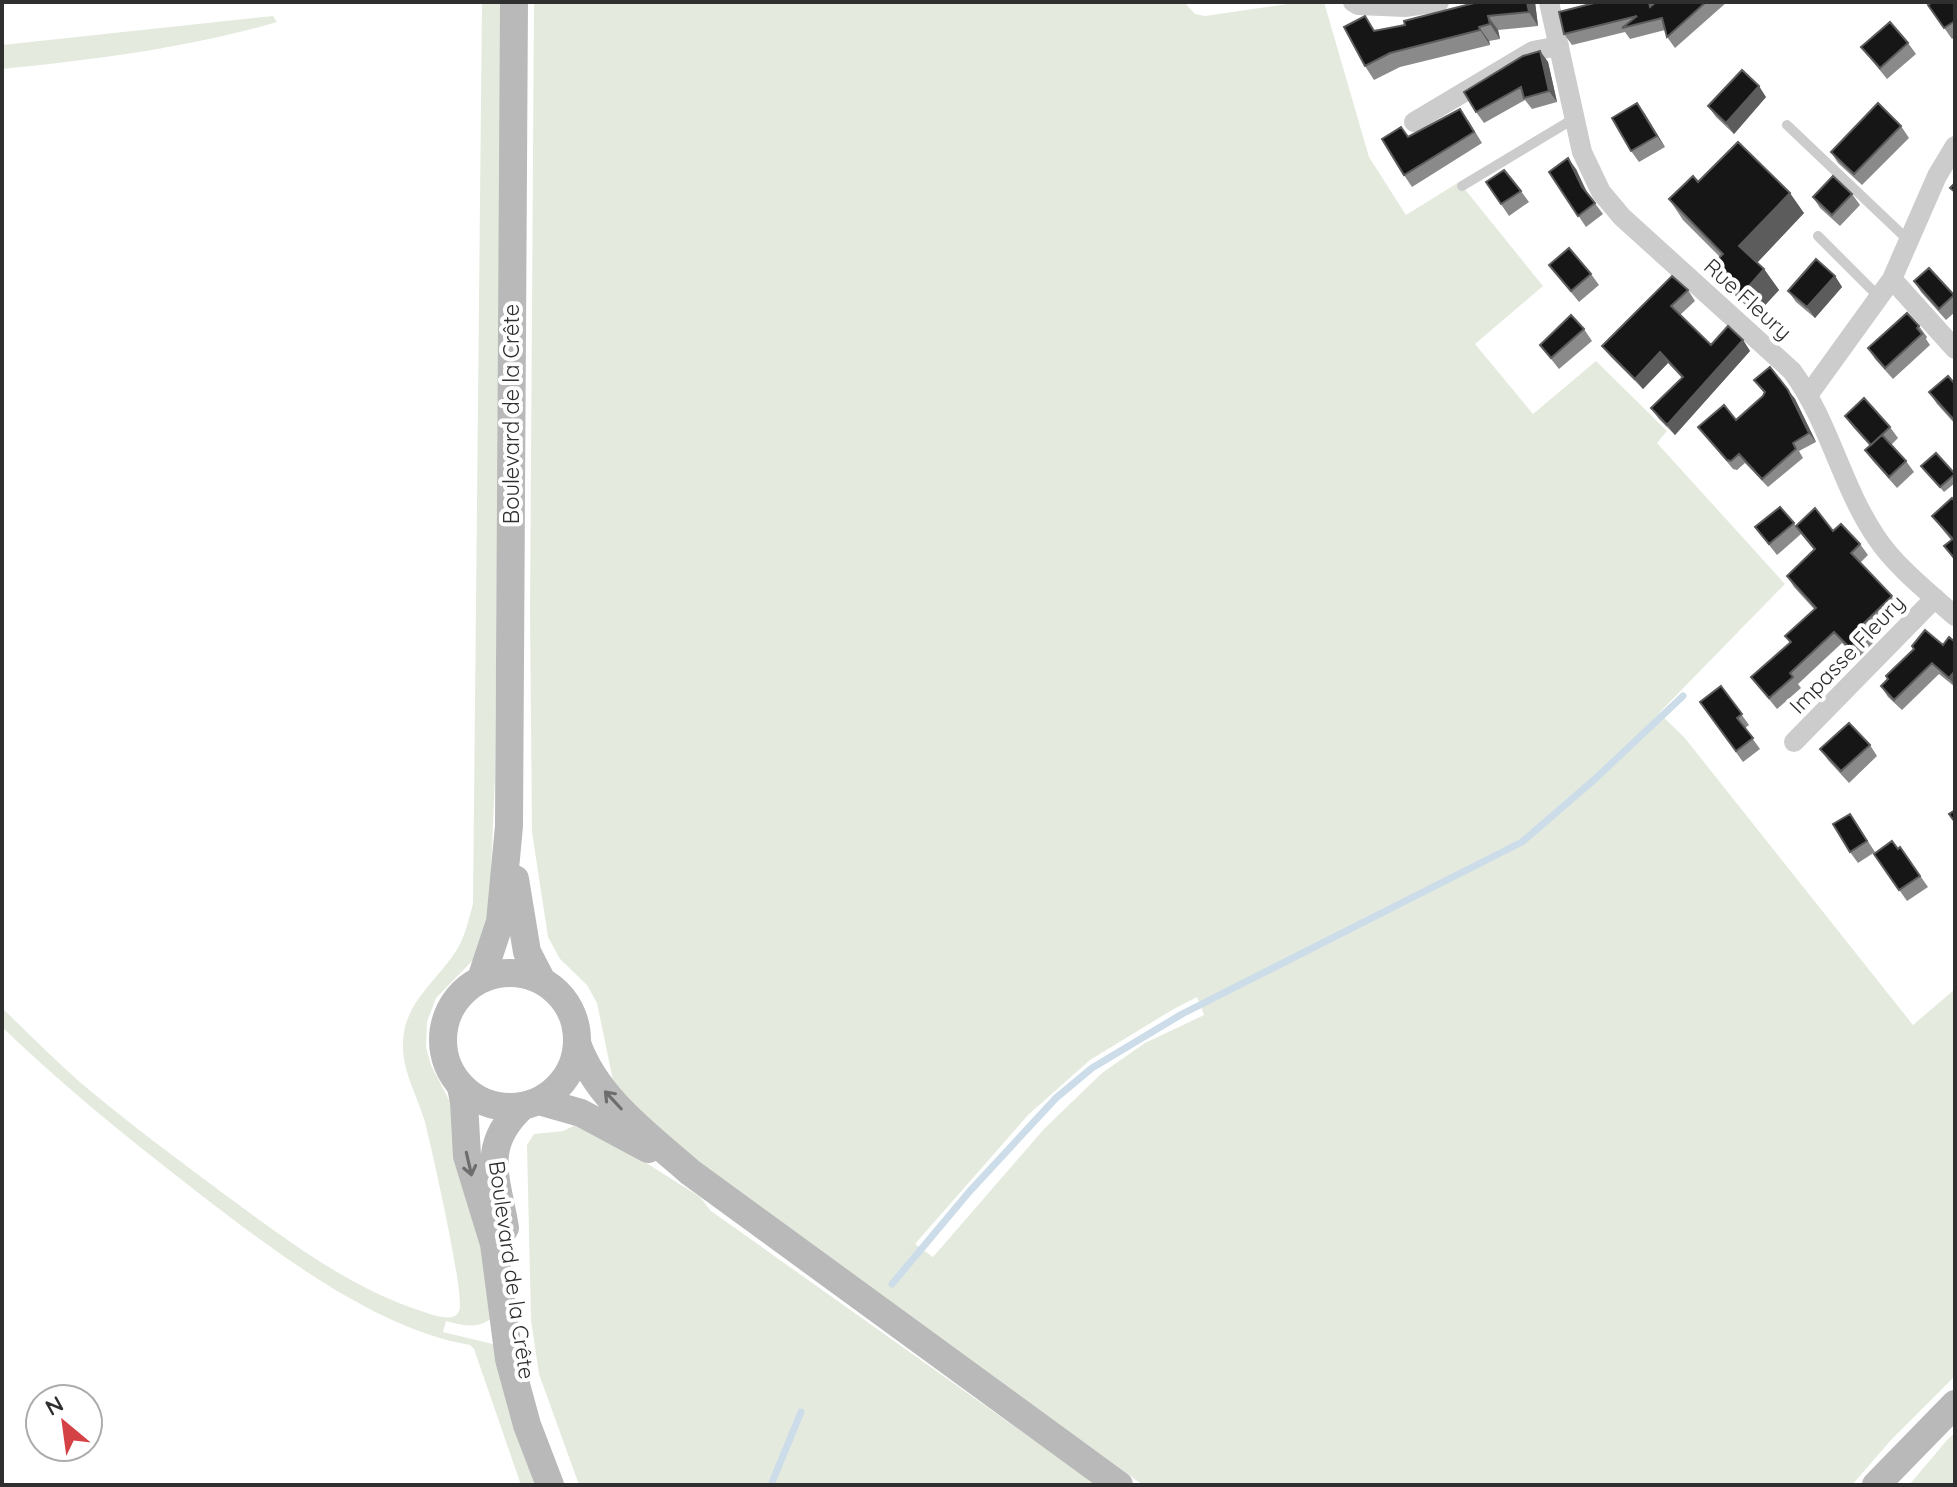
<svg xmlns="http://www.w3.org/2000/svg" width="1957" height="1487" font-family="Quicksand,sans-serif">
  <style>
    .green { fill: #e4ebde; fill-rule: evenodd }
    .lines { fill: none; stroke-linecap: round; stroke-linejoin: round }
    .stream { stroke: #ccdce9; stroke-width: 7 }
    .lane { stroke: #ccc; stroke-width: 10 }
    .street { stroke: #ccc; stroke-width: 20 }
    .secondary { stroke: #b9b9b9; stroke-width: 28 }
    .wall { fill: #8a8a8a }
    .shaded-wall { fill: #5c5c5c }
    .building { fill: #161616; stroke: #5c5c5c; stroke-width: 2 }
    .oneway { stroke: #6d6d6d }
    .labels { text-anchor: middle; stroke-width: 8; stroke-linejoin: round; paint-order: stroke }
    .street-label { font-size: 22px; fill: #2f2f2f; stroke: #fff }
  </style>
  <rect width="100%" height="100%" fill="#fff"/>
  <path class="green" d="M482,2H502L495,779L489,920L477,956L436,998L427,1022L426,1047L431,1065L451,1104L483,1224L495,1315C480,1330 465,1326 446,1321L443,1332L497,1345L542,1485H521L474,1349L470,1345C373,1329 264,1244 187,1184C123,1134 61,1084 2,1027V1008C28,1033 54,1059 81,1083C127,1122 176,1158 224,1194C285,1239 348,1287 421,1311C431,1314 454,1324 459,1311C466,1298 431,1146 425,1122C418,1098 403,1072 403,1047C402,1005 433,985 454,954C465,939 468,921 473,904Z
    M534,2H1184L1195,14L1205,16L1302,2H1324L1369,157L1406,215L1459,182L1543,286L1475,344L1533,414L1596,361L1667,431L1657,443L1785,584L1659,713L1684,737L1913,1025L1955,989V1376L1891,1440L1852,1485H1143L704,1167L615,1090L597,1003L587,985L560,959L548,937L532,832L530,612ZM1197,997L1204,1015L1145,1043L1102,1073L1044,1129L933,1257L915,1244L1028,1115L1090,1060L1172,1010Z
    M273,16L277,22C188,48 94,60 2,69V45Z
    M582,1122L700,1197L711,1211L1097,1485H579L539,1374L531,1320L527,1145L534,1134L563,1131Z
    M1955,1433V1485H1909L1948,1439Z"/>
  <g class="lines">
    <path class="stream" d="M892,1284L969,1192L1056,1098L1092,1068L1182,1014L1522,842L1595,779L1683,696
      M771,1485L801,1412"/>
    <path class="lane" d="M1787,125L1909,241
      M1462,186L1575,118
      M1818,236L1879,297"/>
    <path class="street" d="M1353,2L1358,5L1405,7L1439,2
      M1549,2L1582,152L1601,192L1622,217L1792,371C1829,421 1841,485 1876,537C1896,567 1928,592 1955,616
      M1414,122L1533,51L1559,46
      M1892,279L1955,349
      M1809,394L1892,279L1937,176L1955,146
      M1794,742L1935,598"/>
    <path class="secondary" d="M515,879L527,952L542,981
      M443 1040a67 67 0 1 1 134 0a67 67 0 1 1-134 0Z
      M481,979L500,922L509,826L514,2
      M577,1043C596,1098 648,1135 690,1172L1119,1485
      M461,1087L464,1102L467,1156L494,1244L509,1359L527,1425L550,1485
      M539,1101L581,1113L648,1149
      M505,1228C497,1178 479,1146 523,1106
      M1876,1485L1955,1404"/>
  </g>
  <path class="wall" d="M1478,2H1535L1538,26L1498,30L1500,39L1489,41L1490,45L1400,67L1374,80L1365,66L1375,30L1405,25Z
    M1598,2H1653L1654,4L1656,2H1727L1675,48L1667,37L1665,30L1630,39L1625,32L1572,45L1564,34Z
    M1955,2V37L1952,39L1928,5Z
    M1908,43L1916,54L1887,79L1861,47Z
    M1540,51L1548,62L1557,102L1532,109L1525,100L1484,123L1476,112Z
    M1766,97L1734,134L1716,117L1708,106Z
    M1637,103L1665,147L1639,162L1631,151Z
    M1468,120L1482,143L1412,187L1404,175L1408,137Z
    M1901,126L1909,138L1862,185L1838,163L1831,152Z
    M1576,169L1588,194L1603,214L1586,227L1549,172Z
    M1486,182L1521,191L1529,202L1509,216Z
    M1698,182L1804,213L1757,263L1764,269L1779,290L1756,315L1725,286L1711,266L1720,257L1683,220L1669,199Z
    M1852,194L1860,205L1840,226L1820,208L1813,197Z
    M1549,265L1591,274L1599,285L1579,302Z
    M1929,268L1955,298V312L1946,320L1921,292L1914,281Z
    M1835,276L1842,287L1815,318L1796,302L1788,291Z
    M1688,290L1695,301L1680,315L1711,345L1743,340L1750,351L1675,435L1659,419L1651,408L1682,378L1668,363L1643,389L1610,356L1602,346Z
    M1919,326L1927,337L1926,339L1930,345L1893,379L1875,359L1868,348Z
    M1584,329L1592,341L1559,369L1540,345Z
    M1754,380L1788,390L1795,399L1816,442L1799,451L1803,458L1768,487L1745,463L1737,470L1733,469L1698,427L1736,420L1763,396L1764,393Z
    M1955,384V424L1937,404L1929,392Z
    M1845,416L1890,427L1898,438L1891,445L1906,461L1914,472L1897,488L1873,461L1865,450L1870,446L1853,427Z
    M1921,466L1955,474V483L1944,492Z
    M1955,501V561L1944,546L1951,540L1932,516Z
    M1780,507L1796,526L1833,531L1860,544L1868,555L1860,563L1892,596L1899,607L1869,635L1874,642L1857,659L1842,643L1798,684L1801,688L1777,709L1751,677L1790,643L1785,636L1814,609L1794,587L1787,576L1814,550L1801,534L1777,555L1755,527Z
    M1955,642V687L1939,674L1902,710L1888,697L1881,686L1914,649L1912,646L1943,645Z
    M1721,686L1749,725L1745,728L1760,749L1743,762L1700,702Z
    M1870,745L1877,756L1849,783L1828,760L1820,749Z
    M1850,814L1875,852L1858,863L1850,852Z
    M1900,847L1928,887L1907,901L1874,854L1898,849Z"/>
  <path class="shaded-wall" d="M1527,2H1535L1538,26L1529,12Z
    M1488,16L1498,30L1500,39L1490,24Z
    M1479,27L1489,41L1490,45L1480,30Z
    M1540,51L1548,62L1557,102L1549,91Z
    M1759,86L1766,97L1734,134L1726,123Z
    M1637,103L1645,114L1665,147L1657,136Z
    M1568,158L1576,169L1589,198L1582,187Z
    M1790,193L1804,213L1753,267L1739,246Z
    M1764,269L1779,290L1756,315L1742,294Z
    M1835,276L1842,287L1815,318L1807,307Z
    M1743,340L1750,351L1675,435L1667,425Z
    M1660,352L1668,363L1643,389L1635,379Z
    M1788,390L1795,399L1816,442L1809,433Z
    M1955,671V686L1949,678Z"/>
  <path class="building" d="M1478,2H1527L1529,12L1488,16L1490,24L1479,27L1480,30L1390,53L1365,66L1344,27L1365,16L1374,31L1405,25L1404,21Z
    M1598,2H1649L1650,7L1656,2H1706L1667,37L1662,18L1622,28L1637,16L1564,34L1559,12Z
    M1933,2H1955V21L1944,28L1928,5Z
    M1890,22L1908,43L1880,68L1861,47Z
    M1540,51L1549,91L1524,98L1521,87L1476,112L1464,92L1523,56Z
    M1742,70L1759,86L1726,123L1708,106Z
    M1637,103L1657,136L1631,151L1612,118Z
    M1878,103L1901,126L1854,174L1831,152Z
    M1460,109L1474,132L1404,175L1382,139L1401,127L1408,137Z
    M1738,142L1790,193L1739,246L1764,269L1742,294L1711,266L1723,254L1669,199L1693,176L1698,182Z
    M1568,158L1582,187L1595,203L1578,216L1549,172Z
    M1504,170L1521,191L1501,204L1486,182Z
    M1833,176L1852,194L1832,215L1813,197Z
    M1955,183V192L1950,188Z
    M1569,248L1591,274L1571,291L1549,265Z
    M1816,259L1835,276L1807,307L1788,291Z
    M1929,268L1954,295L1939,309L1914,281Z
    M1672,276L1688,290L1671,306L1711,345L1728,326L1743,340L1667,425L1651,408L1683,377L1660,352L1635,379L1602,346Z
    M1907,313L1919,326L1917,328L1922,334L1885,368L1868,348Z
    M1571,315L1584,329L1551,358L1540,345Z
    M1770,367L1788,390L1809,433L1793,443L1796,449L1762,479L1739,454L1731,461L1727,460L1698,427L1724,405L1736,420L1763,396L1765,392L1754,380Z
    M1948,376L1955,384V421L1929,392Z
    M1864,398L1890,427L1871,445L1845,416Z
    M1882,435L1906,461L1889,477L1865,450Z
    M1936,453L1955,474L1940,487L1921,466Z
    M1952,498L1955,501V559L1944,546L1953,539L1932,516Z
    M1780,507L1794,523L1769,544L1755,527Z
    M1815,508L1833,531L1841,524L1860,544L1851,553L1892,596L1861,626L1866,631L1850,648L1834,632L1790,673L1793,677L1769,698L1751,677L1791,642L1785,636L1816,608L1787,576L1815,549L1796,526Z
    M1925,630L1943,645L1949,637L1955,642V671L1949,678L1932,663L1894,700L1881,686L1888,679L1886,676L1914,649L1912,646Z
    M1721,686L1742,714L1737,718L1753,738L1736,751L1700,702Z
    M1849,723L1870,745L1841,771L1820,749Z
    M1955,810V822L1949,814Z
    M1850,814L1867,841L1850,852L1833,824Z
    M1892,841L1898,849L1900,847L1920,876L1899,890L1874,854Z"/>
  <defs><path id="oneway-shaft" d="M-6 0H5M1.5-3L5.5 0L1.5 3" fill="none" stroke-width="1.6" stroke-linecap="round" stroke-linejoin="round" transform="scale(2)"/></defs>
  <g class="oneway">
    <use href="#oneway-shaft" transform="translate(613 1100) rotate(-133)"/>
    <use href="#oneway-shaft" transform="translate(469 1164) rotate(77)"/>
  </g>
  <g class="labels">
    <g class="street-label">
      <text transform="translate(1748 299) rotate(42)" y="8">Rue Fleury</text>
      <text transform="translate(511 414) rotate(-90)" y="8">Boulevard de la Crête</text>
      <text transform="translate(1847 654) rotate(-46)" y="8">Impasse Fleury</text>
      <text transform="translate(512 1270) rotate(82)" y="8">Boulevard de la Crête</text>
    </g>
  </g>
  <rect width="1957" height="1487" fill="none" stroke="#2f2f2f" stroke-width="8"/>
  <g transform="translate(64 1423) rotate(331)"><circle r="38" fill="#ffffff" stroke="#acacac" stroke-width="2"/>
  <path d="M0-6L14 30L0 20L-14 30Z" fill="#d54245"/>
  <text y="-12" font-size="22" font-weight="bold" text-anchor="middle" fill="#2f2f2f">N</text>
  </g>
</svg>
